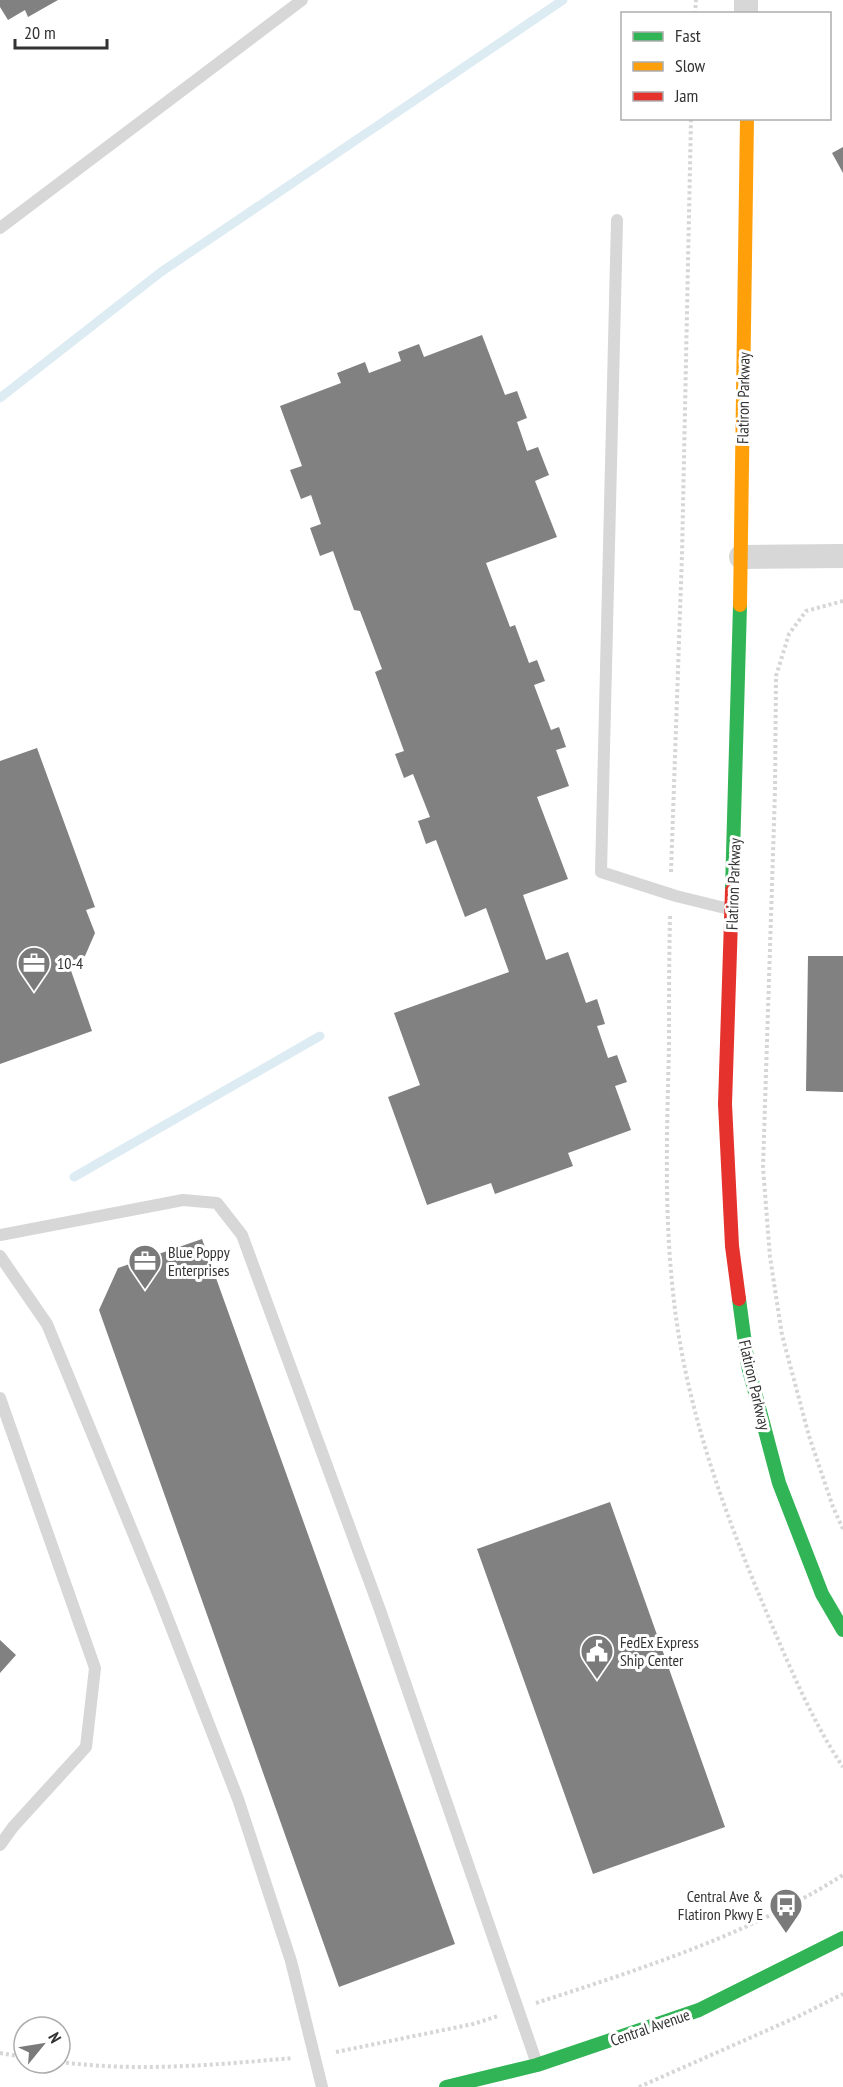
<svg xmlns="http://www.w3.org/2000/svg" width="843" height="2087" font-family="'PT Sans Narrow',sans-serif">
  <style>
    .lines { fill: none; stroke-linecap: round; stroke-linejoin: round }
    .stream { stroke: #ddebf3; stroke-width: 9 }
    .building { fill: #818181 }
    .path { stroke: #d6d6d6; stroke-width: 4; stroke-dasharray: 3 3; stroke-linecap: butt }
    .lane { stroke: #d7d7d7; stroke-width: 12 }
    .street { stroke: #d7d7d7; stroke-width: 24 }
    .fast { stroke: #30b455; stroke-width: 14 }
    .slow { stroke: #ff9f0a; stroke-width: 14 }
    .jam { stroke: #e5322d; stroke-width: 14 }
    .labels { text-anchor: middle; stroke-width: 6; stroke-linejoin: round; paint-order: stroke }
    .street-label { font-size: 16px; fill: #333; stroke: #fff }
    .poi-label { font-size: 16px; fill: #333; stroke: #fff; text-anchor: start }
  </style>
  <rect width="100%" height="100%" fill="#fff"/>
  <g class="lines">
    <path class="stream" d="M0,398L161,272L563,0
      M74,1177L320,1036"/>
  </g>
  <path class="building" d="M0,0H58L28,17L25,10L8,20L0,7Z
    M843,147V173L832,153Z
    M482,335L505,395L517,391L527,418L517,422L527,451L538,447L549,475L535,481L557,537L486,563L510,627L515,625L529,663L537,660L545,681L534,685L551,730L559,727L566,747L556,750L569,786L537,797L568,879L523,895L546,960L568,952L586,1003L597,999L605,1024L597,1026L608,1058L617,1055L627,1082L615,1086L631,1130L568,1153L573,1166L495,1194L491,1183L427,1205L388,1097L420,1085L394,1013L509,972L486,908L465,917L436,840L426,844L418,821L430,817L413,774L404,778L395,754L404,751L375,672L382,669L360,611L354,610L333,551L320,556L310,528L321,524L311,495L301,499L290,470L302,466L280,406L341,383L337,373L365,362L369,373L401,361L398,352L419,344L424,357Z
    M37,748L95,907L86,910L95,933L85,956L68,962L92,1031L0,1064V761Z
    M808,956H843V1092L806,1091Z
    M202,1239L455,1944L339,1987L99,1310L118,1268Z
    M610,1502L725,1827L593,1874L477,1549Z
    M0,1640L16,1655L0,1673Z"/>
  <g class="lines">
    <path class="path" d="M695,14L696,0
      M843,601L806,611L789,634L776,676L775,791L763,1167L770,1257L782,1335L809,1436L833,1507L843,1529
      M671,872L682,555L691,118
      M670,916C669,959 669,1003 669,1047C667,1129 664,1210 673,1292C684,1401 721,1504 763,1604C785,1656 811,1720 843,1767
      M536,2003C641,1969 750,1934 843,1875
      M336,2052L473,2024L498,2016
      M0,2053L24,2057
      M60,2062C137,2072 215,2065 293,2058
      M639,2087L797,2017L843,1994"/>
    <path class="lane" d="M617,220L601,872L676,896L729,909
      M0,228L302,0
      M0,1235L183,1200L217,1203L242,1235L380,1610L537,2064
      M0,1256L47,1324L159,1596L238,1799L291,1961L322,2087
      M0,1398L95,1668L86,1747L13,1827L0,1845"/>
    <path class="street" d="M746,0V14
      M741,557L843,556"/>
    <path class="fast" d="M732,890L740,605
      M739,1299L748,1366L779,1483L822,1594L843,1630
      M446,2087L537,2065L699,2010L843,1938"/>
    <path class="slow" d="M740,605L747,118"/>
    <path class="jam" d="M732,890L725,1104L732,1246L739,1299"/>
  </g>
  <defs>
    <symbol id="office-pin" viewBox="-11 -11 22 30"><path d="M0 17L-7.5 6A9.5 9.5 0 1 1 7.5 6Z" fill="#7a7a7a" stroke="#fff"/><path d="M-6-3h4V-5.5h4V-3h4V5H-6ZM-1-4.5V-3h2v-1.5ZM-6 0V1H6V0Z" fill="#fff"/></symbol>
    <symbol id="civic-pin" viewBox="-11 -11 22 30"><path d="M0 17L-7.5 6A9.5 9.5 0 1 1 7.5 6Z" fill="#7a7a7a" stroke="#fff"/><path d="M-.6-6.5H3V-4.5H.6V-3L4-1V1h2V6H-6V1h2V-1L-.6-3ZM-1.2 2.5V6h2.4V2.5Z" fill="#fff"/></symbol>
    <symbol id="bus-pin" viewBox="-11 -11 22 30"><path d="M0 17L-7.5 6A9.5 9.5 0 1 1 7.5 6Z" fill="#7a7a7a" stroke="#fff"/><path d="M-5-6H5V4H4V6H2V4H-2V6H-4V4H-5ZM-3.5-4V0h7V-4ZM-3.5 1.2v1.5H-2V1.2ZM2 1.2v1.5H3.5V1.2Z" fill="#fff"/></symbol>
  </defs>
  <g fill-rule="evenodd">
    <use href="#office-pin" x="15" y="944" width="38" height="52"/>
    <use href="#office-pin" x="126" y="1242" width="38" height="52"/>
    <use href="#civic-pin" x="578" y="1632" width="38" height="52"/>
    <use href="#bus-pin" x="767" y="1886" width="38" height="52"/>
  </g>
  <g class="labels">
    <g class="street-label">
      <text transform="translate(743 398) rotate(-89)" y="6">Flatiron Parkway</text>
      <text transform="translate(733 884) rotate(-88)" y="6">Flatiron Parkway</text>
      <text transform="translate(755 1385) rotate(77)" y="6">Flatiron Parkway</text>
      <text transform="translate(650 2027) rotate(-19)" y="6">Central Avenue</text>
    </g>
    <g class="poi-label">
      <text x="57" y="969">10-4</text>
      <text x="168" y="1258">Blue Poppy<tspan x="168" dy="18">Enterprises</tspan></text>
      <text x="620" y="1648">FedEx Express<tspan x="620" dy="18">Ship Center</tspan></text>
      <text x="763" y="1902" text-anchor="end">Central Ave &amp;<tspan x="763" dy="18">Flatiron Pkwy E</tspan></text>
    </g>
  </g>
  <rect x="621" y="12" width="210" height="108" fill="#ffffff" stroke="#adadad" stroke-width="1.5"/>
  <rect x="633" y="32" width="30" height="9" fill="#30b455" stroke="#adadad" stroke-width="1.5"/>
  <text x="675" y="42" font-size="18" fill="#333333">Fast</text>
  <rect x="633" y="62" width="30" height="9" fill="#ff9f0a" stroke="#adadad" stroke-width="1.5"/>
  <text x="675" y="72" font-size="18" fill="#333333">Slow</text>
  <rect x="633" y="92" width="30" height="9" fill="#e5322d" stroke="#adadad" stroke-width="1.5"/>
  <text x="675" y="102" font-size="18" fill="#333333">Jam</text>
  <g transform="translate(42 2045) rotate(60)"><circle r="28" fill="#ffffff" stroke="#adadad" stroke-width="1.5"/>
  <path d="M0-4.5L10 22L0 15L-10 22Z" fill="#7a7a7a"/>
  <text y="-9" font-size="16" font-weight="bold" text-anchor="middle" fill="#333333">N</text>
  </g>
  <path d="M15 39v9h92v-9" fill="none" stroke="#333333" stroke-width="3"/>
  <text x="24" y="39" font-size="18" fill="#333333" stroke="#ffffff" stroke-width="4.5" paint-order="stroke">20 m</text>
</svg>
